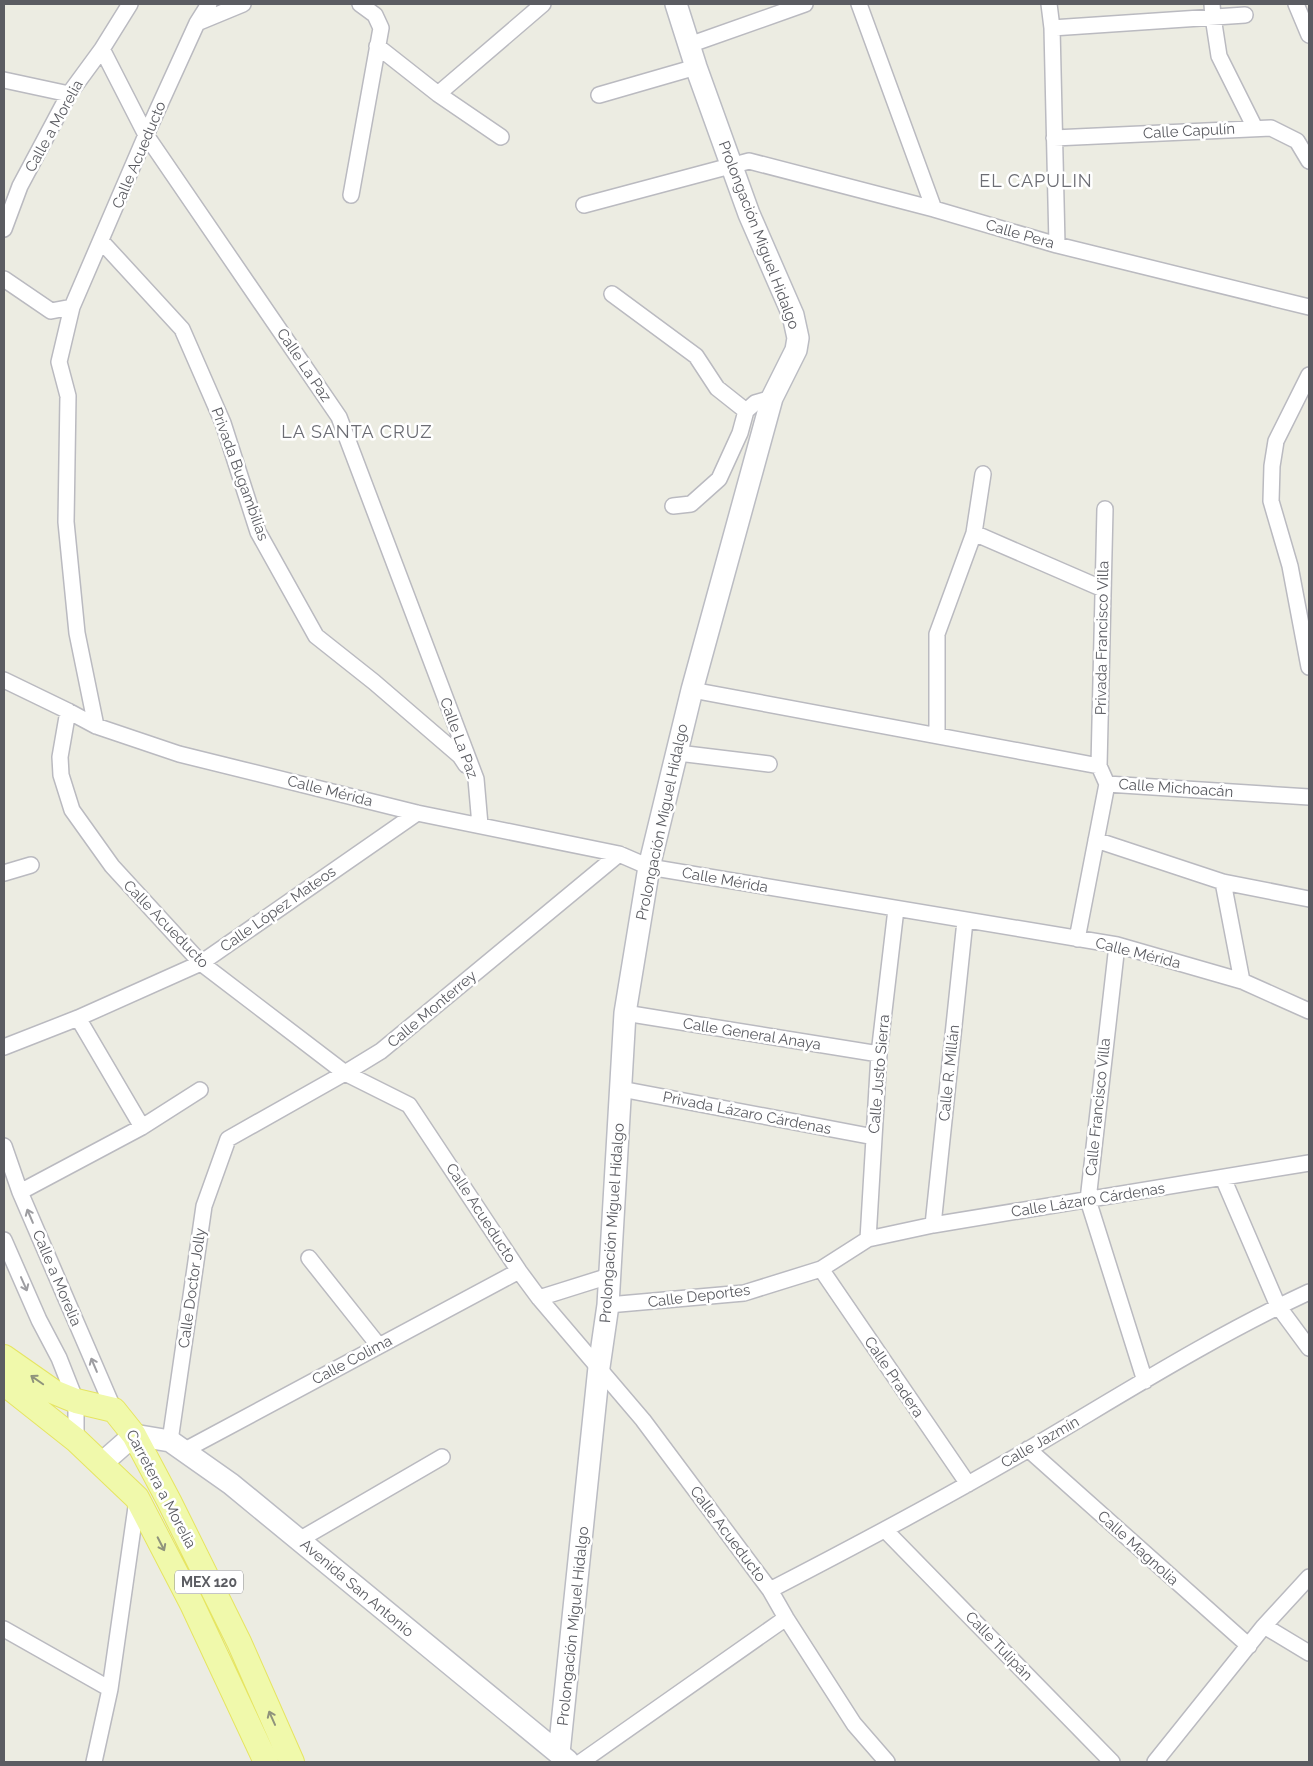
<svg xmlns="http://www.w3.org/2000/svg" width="1313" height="1766" font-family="Raleway,sans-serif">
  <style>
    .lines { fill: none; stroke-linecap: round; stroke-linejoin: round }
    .street-casing { stroke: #babac0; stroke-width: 18 }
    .secondary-casing { stroke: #bbbcc3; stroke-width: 24 }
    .primary-casing { stroke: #e6e561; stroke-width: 26 }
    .street { stroke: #fff; stroke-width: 15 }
    .secondary { stroke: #fff; stroke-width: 21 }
    .primary { stroke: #f0f9ab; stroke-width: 24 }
    .oneway { stroke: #9d9da1 }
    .oneway2 { stroke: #8f937c }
    .labels { text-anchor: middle; stroke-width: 5; stroke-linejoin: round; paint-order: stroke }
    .shield { fill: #fff; stroke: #8c8d91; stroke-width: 1 }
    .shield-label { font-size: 14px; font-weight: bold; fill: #5b5c62 }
    .street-label { font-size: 15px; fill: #5b5c62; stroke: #fff }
    .quarter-label { font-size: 18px; letter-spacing: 1px; fill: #6c6d74; stroke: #fff }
  </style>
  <rect width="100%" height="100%" fill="#ecece2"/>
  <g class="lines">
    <defs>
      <path id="street" d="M859,4L934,209
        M1049,4L1052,28L1057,245
        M1212,4L1213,17L1219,56L1255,128
        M1296,4L1309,35
        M197,23L243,4
        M1052,28L1245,15
        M689,45L805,4
        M377,46L438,94L501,137
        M102,49L146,135L339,417L476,779L480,825
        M4,80L69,94
        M438,94L543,4
        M599,95L696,67
        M1054,138L1271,128L1297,141L1309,161
        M351,195L381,28L375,15L360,4
        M584,205L749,161L934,209L1057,245L1309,307
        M4,229L20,186L69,94L102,49L130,4
        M102,242L182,329L223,423L258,532L316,636L374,682L460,756L466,765
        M4,279L51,311L72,307
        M612,294L696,356L717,388L746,411
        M1309,375L1276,441L1272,466L1271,501L1290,566L1309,667
        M673,506L691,504L719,479L740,433L746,411L755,403L772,398
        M974,533L1103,589
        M4,680L68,711L96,726L179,754L417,813L619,854L649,867L1117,945L1242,981L1309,1011
        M692,690L1099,766L1107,784L1309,797
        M68,711L60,757L61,775L72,810L112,866L201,963L345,1073L409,1105L519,1271L539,1298L643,1420L770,1590L786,1618L854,1724L887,1762
        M96,726L77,633L66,522L68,396L59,362L72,307L146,135L197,23L209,4
        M937,735V634L974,533L983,474
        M678,753L769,764
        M1099,766L1105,509
        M1096,840L1223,882L1309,899
        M4,873L31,865
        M1223,882L1242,981
        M1077,939L1107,784
        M1117,945L1088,1200L1145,1381
        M625,1013L879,1054
        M78,1018L142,1127
        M4,1047L78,1018L201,963L417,813
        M621,1089L874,1137
        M4,1146L20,1192L114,1410
        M1223,1178L1278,1306L1309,1348
        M20,1192L142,1127L200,1090
        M933,1225L965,921
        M868,1239L879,1054L896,909
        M4,1240L39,1320L59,1358L76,1401V1440
        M309,1258L379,1346
        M821,1269L968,1484
        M539,1298L609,1276
        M608,1305L744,1293L821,1269L868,1239L933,1225L1309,1163
        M170,1441L204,1206L228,1139L345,1073L381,1051L619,854
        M1028,1449L1249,1646
        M185,1450L519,1271
        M886,1531L1112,1762
        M299,1540L442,1457
        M770,1590C857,1545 944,1499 1029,1449C1121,1395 1212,1337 1309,1292
        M1264,1626L1309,1653
        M4,1629L110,1689
        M94,1762L110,1689L137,1500
        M581,1762L786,1618
        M1155,1762L1264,1626L1309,1577"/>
      <path id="secondary" d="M101,1464L134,1435L170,1441L231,1484L568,1761
        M559,1753L599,1367L608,1305L625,1013L649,867L692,690L772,398L796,350L798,338L793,315L749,214L696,67L676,4"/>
      <path id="primary" d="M4,1357L54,1392L76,1401L114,1410L134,1435L169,1501L239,1642L292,1762
        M4,1383L76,1440L137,1498L192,1604L266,1762"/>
    </defs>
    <use href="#street" class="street-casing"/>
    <use href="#secondary" class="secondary-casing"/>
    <use href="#primary" class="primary-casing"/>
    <use href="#street" class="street"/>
    <use href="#secondary" class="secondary"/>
    <use href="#primary" class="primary"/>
  </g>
  <defs><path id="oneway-shaft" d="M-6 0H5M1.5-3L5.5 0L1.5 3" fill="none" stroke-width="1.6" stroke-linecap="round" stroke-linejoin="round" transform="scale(1.25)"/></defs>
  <g class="oneway">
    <use href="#oneway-shaft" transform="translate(30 1216) rotate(-113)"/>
    <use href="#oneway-shaft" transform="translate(24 1284) rotate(66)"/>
    <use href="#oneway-shaft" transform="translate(94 1365) rotate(-113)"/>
  </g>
  <g class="oneway2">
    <use href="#oneway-shaft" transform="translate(37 1380) rotate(-145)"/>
    <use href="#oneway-shaft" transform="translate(161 1544) rotate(63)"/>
    <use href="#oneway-shaft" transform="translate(272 1718) rotate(-114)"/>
  </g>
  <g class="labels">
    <rect class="shield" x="175" y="1570.5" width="68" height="23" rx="4"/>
    <g class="shield-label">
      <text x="209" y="1587">MEX 120</text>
    </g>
    <g class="street-label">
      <text transform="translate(54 126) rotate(-61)" y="5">Calle a Morelia</text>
      <text transform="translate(1189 131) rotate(-3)" y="5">Calle Capulín</text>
      <text transform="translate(139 155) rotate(-67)" y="5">Calle Acueducto</text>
      <text transform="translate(1020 234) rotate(16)" y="5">Calle Pera</text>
      <text transform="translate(759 235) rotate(69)" y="5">Prolongación Miguel Hidalgo</text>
      <text transform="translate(304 365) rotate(56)" y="5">Calle La Paz</text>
      <text transform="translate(240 474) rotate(70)" y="5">Privada Bugambilias</text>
      <text transform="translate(1102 638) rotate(-89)" y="5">Privada Francisco Villa</text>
      <text transform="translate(459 738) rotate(70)" y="5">Calle La Paz</text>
      <text transform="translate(1176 788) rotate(4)" y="5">Calle Michoacán</text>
      <text transform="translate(330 791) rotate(14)" y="5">Calle Mérida</text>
      <text transform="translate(662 822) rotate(-78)" y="5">Prolongación Miguel Hidalgo</text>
      <text transform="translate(725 880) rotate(10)" y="5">Calle Mérida</text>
      <text transform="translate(278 909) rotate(-35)" y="5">Calle López Mateos</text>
      <text transform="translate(166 924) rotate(46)" y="5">Calle Acueducto</text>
      <text transform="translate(1138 953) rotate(14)" y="5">Calle Mérida</text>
      <text transform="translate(432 1009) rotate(-40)" y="5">Calle Monterrey</text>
      <text transform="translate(752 1034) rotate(9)" y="5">Calle General Anaya</text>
      <text transform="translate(949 1073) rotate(-84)" y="5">Calle R. Millán</text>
      <text transform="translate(879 1074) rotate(-85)" y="5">Calle Justo Sierra</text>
      <text transform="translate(1098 1107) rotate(-84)" y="5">Calle Francisco Villa</text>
      <text transform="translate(747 1113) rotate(11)" y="5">Privada Lázaro Cárdenas</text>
      <text transform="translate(1088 1200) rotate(-9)" y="5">Calle Lázaro Cárdenas</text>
      <text transform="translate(481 1213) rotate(57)" y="5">Calle Acueducto</text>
      <text transform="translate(612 1223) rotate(-86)" y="5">Prolongación Miguel Hidalgo</text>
      <text transform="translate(57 1278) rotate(67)" y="5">Calle a Morelia</text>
      <text transform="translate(192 1288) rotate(-82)" y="5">Calle Doctor Jolly</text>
      <text transform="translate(699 1296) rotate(-7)" y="5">Calle Deportes</text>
      <text transform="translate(352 1360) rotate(-28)" y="5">Calle Colima</text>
      <text transform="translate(894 1377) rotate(56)" y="5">Calle Pradera</text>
      <text transform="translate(1040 1442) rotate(-30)" y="5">Calle Jazmín</text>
      <text transform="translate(161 1489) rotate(62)" y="5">Carretera a Morelia</text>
      <text transform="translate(728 1534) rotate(53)" y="5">Calle Acueducto</text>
      <text transform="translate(1138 1548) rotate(42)" y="5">Calle Magnolia</text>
      <text transform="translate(357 1588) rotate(40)" y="5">Avenida San Antonio</text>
      <text transform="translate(573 1626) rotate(-84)" y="5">Prolongación Miguel Hidalgo</text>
      <text transform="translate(999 1646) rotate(46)" y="5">Calle Tulipán</text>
    </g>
    <g class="quarter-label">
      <text x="1036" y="187">EL CAPULIN</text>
      <text x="357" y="438">LA SANTA CRUZ</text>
    </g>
  </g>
  <rect width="1313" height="1766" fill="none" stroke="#5b5c62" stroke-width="10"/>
</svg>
